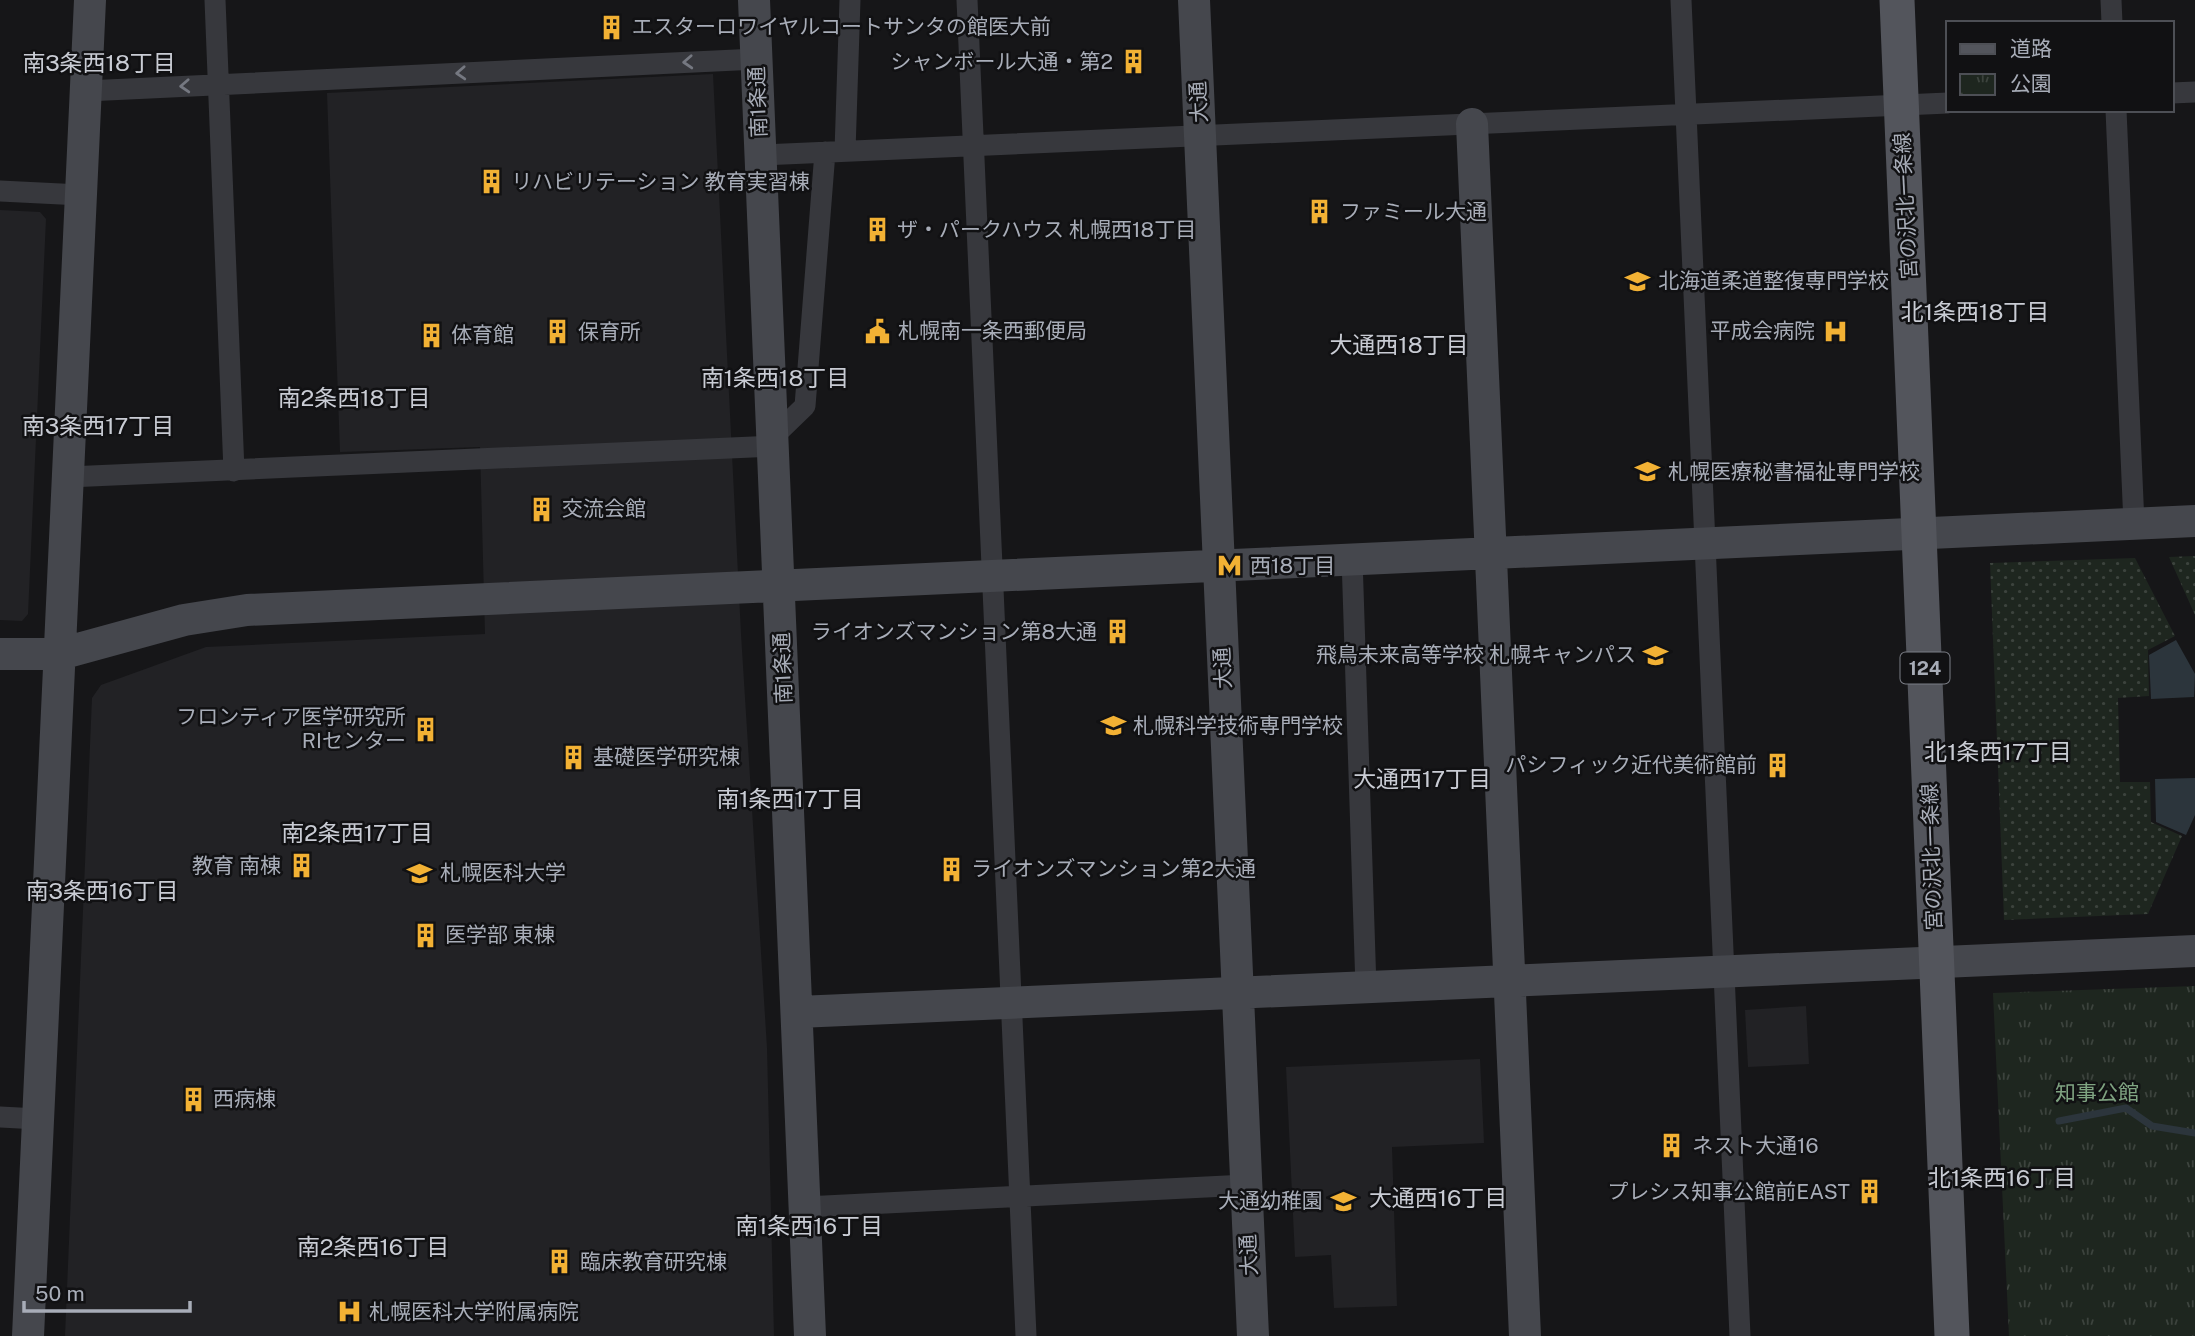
<svg xmlns="http://www.w3.org/2000/svg" width="2195" height="1336" font-family="'Public Sans','Noto Sans JP',sans-serif">
  <style>
    .built { fill: #222225 }
    .grass { fill: url(#grass-dots) }
    .park { fill: url(#park-tufts) }
    .water { fill: #2c353c }
    .lines { fill: none; stroke-linecap: round; stroke-linejoin: round }
    .stream { stroke: #2c353c; stroke-width: 7 }
    .street { stroke: #37383d; stroke-width: 21 }
    .secondary { stroke: #45474d; stroke-width: 32 }
    .primary { stroke: #53555c; stroke-width: 35 }
    .oneway { stroke: #757881 }
    .labels { text-anchor: middle; stroke-width: 5; stroke-linejoin: round; paint-order: stroke }
    .shield { fill: #111113; stroke: #7b7e86; stroke-width: 2 }
    .shield-label { font-size: 19px; font-weight: bold; fill: #a8adb8 }
    .poi-label { font-size: 21px; fill: #a8adb8; stroke: #111113; text-anchor: start }
    .street-label { font-size: 21px; fill: #a8adb8; stroke: #111113 }
    .park-label { font-size: 21px; fill: #7fa381; stroke: #111113 }
    .neighbourhood-label { font-size: 23px; fill: #c9ccd4; stroke: #111113 }
  </style>
  <defs>
    <pattern id="grass-dots" width="8" height="8" patternUnits="userSpaceOnUse" patternTransform="scale(1.75)"><rect width="8" height="8" fill="#1e261f"/><path d="M2 2h.1M6 6h.1" fill="none" stroke="#3c433d" stroke-width="1.8" stroke-linecap="round"/></pattern>
    <pattern id="park-tufts" width="24" height="20" patternUnits="userSpaceOnUse" patternTransform="scale(1.75)"><rect width="24" height="20" fill="#1e261f"/><path d="M3 7l-1-3M5 7V3M7 7l1-3M15 17l-1-3M17 17v-4M19 17l1-3" fill="none" stroke="#3c433d"/></pattern>
  </defs>
  <rect width="100%" height="100%" fill="#161618"/>
  <path class="built" d="M713,74L741,634L767,1048L774,1336H65L92,698L101,685L206,647L485,634L480,447L340,452L327,93Z
    M0,210L40,212L46,219L28,614L22,621L0,620Z
    M1806,1006L1809,1064L1748,1067L1745,1010Z
    M1480,1059L1484,1143L1392,1147L1397,1306L1334,1308L1331,1255L1295,1257L1286,1067Z"/>
  <path class="grass" d="M2195,556V615L2169,557Z
    M2135,558L2175,636L2148,650L2149,696L2118,698L2120,782H2150L2151,822L2182,836L2148,914L2004,920L1990,563Z"/>
  <path class="park" d="M2195,986V1336H2009L1993,993Z"/>
  <path class="water" d="M2176,640L2195,674L2194,697L2151,699L2149,655Z
    M2195,778V815L2186,835L2156,822L2155,779Z"/>
  <g class="lines">
    <path class="stream" d="M2059,1121L2126,1108L2152,1126L2195,1133"/>
    <path class="street" d="M215,0L234,471
      M967,0L1026,1336
      M1681,0L1740,1336
      M2111,0L2112,23
      M86,91L757,59
      M2172,93L2195,92
      M2116,110L2134,524
      M845,151L850,0
      M760,155L1948,103
      M0,191L81,195
      M773,437L805,406L825,152
      M68,477L773,446
      M1352,558L1366,988
      M0,1117L38,1119
      M805,1207L1246,1185"/>
    <path class="secondary" d="M754,0L810,1336
      M1194,0L1253,1336
      M1472,124L1525,1336
      M0,654H60L184,620L247,610L2195,521
      M798,1012L2195,951
      M28,1336L90,0"/>
    <path class="primary" d="M1897,0L1952,1336"/>
  </g>
  <defs><path id="oneway-chevron" d="M-2-3.5L2.5 0L-2 3.5" fill="none" stroke-width="1.6" stroke-linecap="round" stroke-linejoin="round" transform="scale(1.75)"/></defs>
  <g class="oneway">
    <use href="#oneway-chevron" transform="translate(688 62) rotate(177)"/>
    <use href="#oneway-chevron" transform="translate(461 73) rotate(177)"/>
    <use href="#oneway-chevron" transform="translate(185 86) rotate(177)"/>
  </g>
  <defs>
    <symbol id="building-bare" viewBox="-9 -9 18 18"><path d="M-4-6H4V6H1V3H-1V6H-4ZM-2.5-4.3h1.7v1.8h-1.7ZM.8-4.3h1.7v1.8H.8ZM-2.5-1h1.7V.8h-1.7ZM.8-1h1.7V.8H.8Z" fill="#f2b134" stroke="#111113" stroke-width="2.5" paint-order="stroke"/></symbol>
    <symbol id="university-bare" viewBox="-9 -9 18 18"><path d="M0-5L7-2L0 1L-7-2ZM-4 1L0 2.5L4 1V4Q0 6-4 4Z" fill="#f2b134" stroke="#111113" stroke-width="2.5" paint-order="stroke"/></symbol>
    <symbol id="civic-bare" viewBox="-9 -9 18 18"><path d="M-.6-6.5H3V-4.5H.6V-3L4-1V1h2V6H-6V1h2V-1L-.6-3ZM-1.2 2.5V6h2.4V2.5Z" fill="#f2b134" stroke="#111113" stroke-width="2.5" paint-order="stroke"/></symbol>
    <symbol id="hospital-bare" viewBox="-9 -9 18 18"><path d="M-5-5h3v3.5h4V-5h3V5h-3V1.5h-4V5h-3Z" fill="#f2b134" stroke="#111113" stroke-width="2.5" paint-order="stroke"/></symbol>
    <symbol id="metro-bare" viewBox="-9 -9 18 18"><path d="M-5.5 5V-5H-3L0 0L3-5H5.5V5H3V-.5L0 4L-3-.5V5Z" fill="#f2b134" stroke="#111113" stroke-width="2.5" paint-order="stroke"/></symbol>
    <symbol id="school-bare" viewBox="-9 -9 18 18"><path d="M0-5L7-2L0 1L-7-2ZM-4 1L0 2.5L4 1V4Q0 6-4 4Z" fill="#f2b134" stroke="#111113" stroke-width="2.5" paint-order="stroke"/></symbol>
  </defs>
  <g fill-rule="evenodd">
    <use href="#building-bare" x="594" y="10" width="35" height="35"/>
    <use href="#building-bare" x="1116" y="44" width="35" height="35"/>
    <use href="#building-bare" x="474" y="164" width="35" height="35"/>
    <use href="#building-bare" x="1302" y="194" width="35" height="35"/>
    <use href="#building-bare" x="860" y="212" width="35" height="35"/>
    <use href="#university-bare" x="1620" y="264" width="35" height="35"/>
    <use href="#civic-bare" x="860" y="314" width="35" height="35"/>
    <use href="#hospital-bare" x="1818" y="314" width="35" height="35"/>
    <use href="#building-bare" x="540" y="314" width="35" height="35"/>
    <use href="#building-bare" x="414" y="318" width="35" height="35"/>
    <use href="#university-bare" x="1630" y="454" width="35" height="35"/>
    <use href="#building-bare" x="524" y="492" width="35" height="35"/>
    <use href="#metro-bare" x="1212" y="548" width="35" height="35"/>
    <use href="#building-bare" x="1100" y="614" width="35" height="35"/>
    <use href="#school-bare" x="1638" y="638" width="35" height="35"/>
    <use href="#university-bare" x="1096" y="708" width="35" height="35"/>
    <use href="#building-bare" x="408" y="712" width="35" height="35"/>
    <use href="#building-bare" x="556" y="740" width="35" height="35"/>
    <use href="#building-bare" x="1760" y="748" width="35" height="35"/>
    <use href="#building-bare" x="284" y="848" width="35" height="35"/>
    <use href="#building-bare" x="934" y="852" width="35" height="35"/>
    <use href="#university-bare" x="402" y="856" width="35" height="35"/>
    <use href="#building-bare" x="408" y="918" width="35" height="35"/>
    <use href="#building-bare" x="176" y="1082" width="35" height="35"/>
    <use href="#building-bare" x="1654" y="1128" width="35" height="35"/>
    <use href="#building-bare" x="1852" y="1174" width="35" height="35"/>
    <use href="#school-bare" x="1326" y="1184" width="35" height="35"/>
    <use href="#building-bare" x="542" y="1244" width="35" height="35"/>
    <use href="#hospital-bare" x="332" y="1294" width="35" height="35"/>
  </g>
  <g class="labels">
    <rect class="shield" x="1900.5" y="652.5" width="49" height="31" rx="5"/>
    <g class="shield-label">
      <text x="1925" y="675">124</text>
    </g>
    <g class="poi-label">
      <text x="632" y="34">エスターロワイヤルコートサンタの館医大前</text>
      <text x="1113" y="69" text-anchor="end">シャンボール大通・第2</text>
      <text x="511" y="189">リハビリテーション 教育実習棟</text>
      <text x="1340" y="219">ファミール大通</text>
      <text x="897" y="237">ザ・パークハウス 札幌西18丁目</text>
      <text x="1658" y="288">北海道柔道整復専門学校</text>
      <text x="898" y="338">札幌南一条西郵便局</text>
      <text x="1815" y="338" text-anchor="end">平成会病院</text>
      <text x="578" y="339">保育所</text>
      <text x="451" y="342">体育館</text>
      <text x="1668" y="479">札幌医療秘書福祉専門学校</text>
      <text x="562" y="516">交流会館</text>
      <text x="1250" y="573">西18丁目</text>
      <text x="1097" y="639" text-anchor="end">ライオンズマンション第8大通</text>
      <text x="1636" y="662" text-anchor="end">飛鳥未来高等学校 札幌キャンパス</text>
      <text x="406" y="724" text-anchor="end">フロンティア医学研究所<tspan x="406" dy="24">RIセンター</tspan></text>
      <text x="1133" y="733">札幌科学技術専門学校</text>
      <text x="593" y="764">基礎医学研究棟</text>
      <text x="1757" y="772" text-anchor="end">パシフィック近代美術館前</text>
      <text x="281" y="873" text-anchor="end">教育 南棟</text>
      <text x="971" y="876">ライオンズマンション第2大通</text>
      <text x="440" y="880">札幌医科大学</text>
      <text x="445" y="942">医学部 東棟</text>
      <text x="213" y="1106">西病棟</text>
      <text x="1692" y="1153">ネスト大通16</text>
      <text x="1850" y="1199" text-anchor="end">プレシス知事公館前EAST</text>
      <text x="1323" y="1208" text-anchor="end">大通幼稚園</text>
      <text x="580" y="1269">臨床教育研究棟</text>
      <text x="369" y="1319">札幌医科大学附属病院</text>
    </g>
    <g class="street-label">
      <text transform="translate(758 102) rotate(-92)" y="7">南1条通</text>
      <text transform="translate(1199 102) rotate(-93)" y="7">大通</text>
      <text transform="translate(1906 206) rotate(-93)" y="7">宮の沢北一条線</text>
      <text transform="translate(783 668) rotate(-92)" y="7">南1条通</text>
      <text transform="translate(1223 668) rotate(-93)" y="7">大通</text>
      <text transform="translate(1932 857) rotate(-92)" y="7">宮の沢北一条線</text>
      <text transform="translate(1249 1255) rotate(-93)" y="7">大通</text>
    </g>
    <g class="park-label">
      <text x="2097" y="1100">知事公館</text>
    </g>
    <g class="neighbourhood-label">
      <text x="99" y="71">南3条西18丁目</text>
      <text x="1975" y="320">北1条西18丁目</text>
      <text x="1399" y="353">大通西18丁目</text>
      <text x="775" y="386">南1条西18丁目</text>
      <text x="354" y="406">南2条西18丁目</text>
      <text x="98" y="434">南3条西17丁目</text>
      <text x="1998" y="760">北1条西17丁目</text>
      <text x="1422" y="787">大通西17丁目</text>
      <text x="790" y="807">南1条西17丁目</text>
      <text x="357" y="841">南2条西17丁目</text>
      <text x="102" y="899">南3条西16丁目</text>
      <text x="2002" y="1186">北1条西16丁目</text>
      <text x="1438" y="1206">大通西16丁目</text>
      <text x="809" y="1234">南1条西16丁目</text>
      <text x="373" y="1255">南2条西16丁目</text>
    </g>
  </g>
  <rect x="1946" y="21" width="228" height="91" fill="#111113" stroke="#4d4f55" stroke-width="2"/>
  <rect x="1960" y="44" width="35" height="10" fill="#53555c" stroke="#4d4f55" stroke-width="2"/>
  <text x="2010" y="56" font-size="21" fill="#a8adb8">道路</text>
  <rect x="1960" y="74" width="35" height="21" fill="url(#park-tufts)" stroke="#4d4f55" stroke-width="2"/>
  <text x="2010" y="91" font-size="21" fill="#a8adb8">公園</text>
  <path d="M24 1301v10h166v-10" fill="none" stroke="#a8adb8" stroke-width="3.5"/>
  <text x="35" y="1301" font-size="21" fill="#a8adb8" stroke="#111113" stroke-width="5" paint-order="stroke">50 m</text>
</svg>
